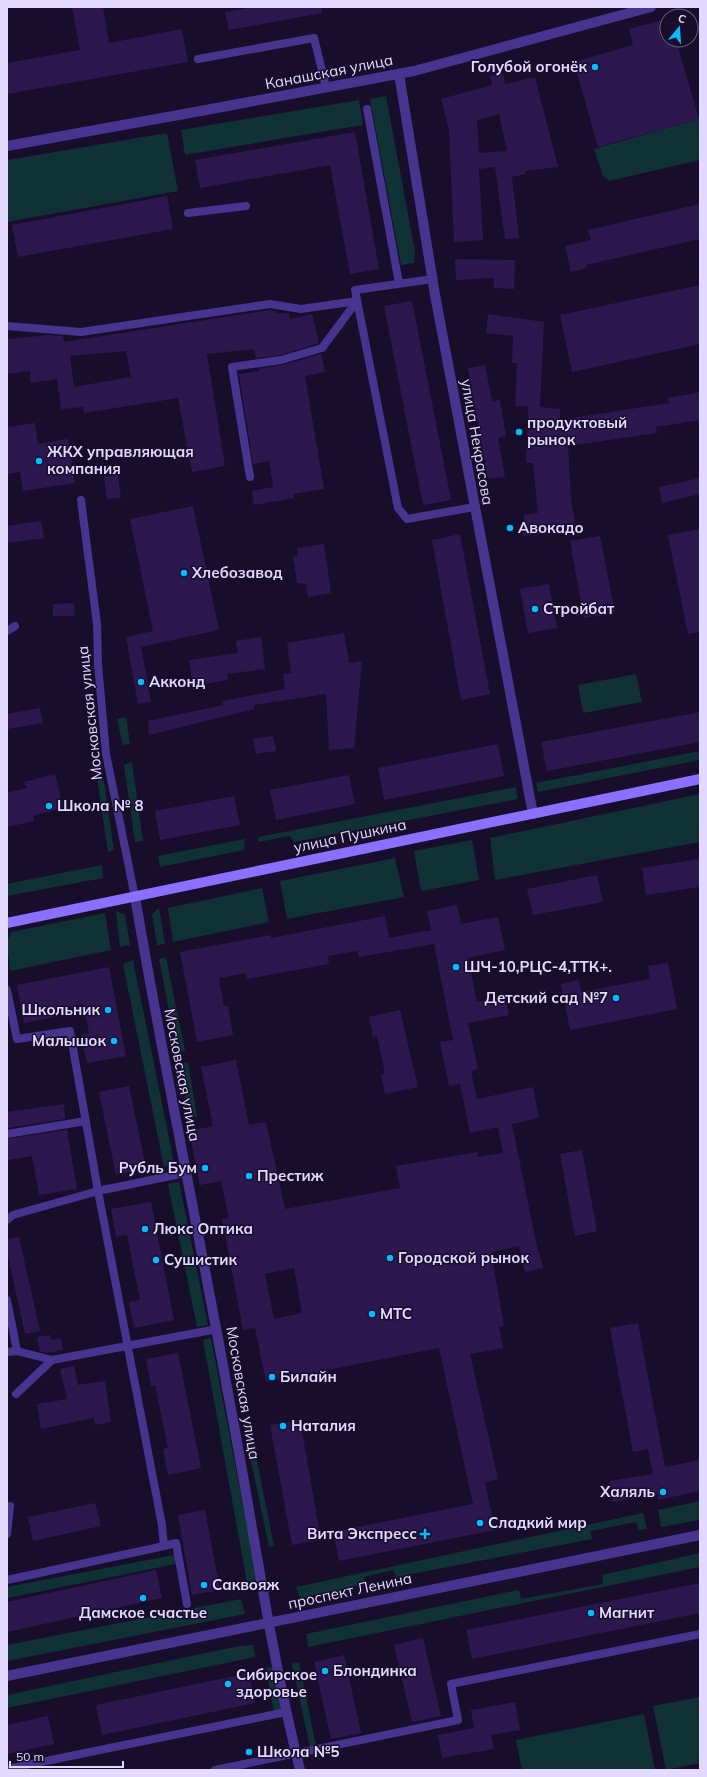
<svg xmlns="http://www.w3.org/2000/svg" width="707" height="1777" font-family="Mulish,sans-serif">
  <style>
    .green { fill: #103236 }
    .building { fill: #2c184f; fill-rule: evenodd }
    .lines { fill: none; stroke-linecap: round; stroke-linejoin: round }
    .service { stroke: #47348f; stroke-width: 8 }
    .tertiary { stroke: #47348f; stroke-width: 10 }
    .secondary { stroke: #8b70ff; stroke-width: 10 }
    .poi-dot { fill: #05bdff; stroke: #180e2c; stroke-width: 1.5 }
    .labels { text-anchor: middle; stroke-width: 3; stroke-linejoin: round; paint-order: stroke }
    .poi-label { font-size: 15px; font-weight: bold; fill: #e3d9ff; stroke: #180e2c; text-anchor: start }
    .street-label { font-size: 15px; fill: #e3d9ff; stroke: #180e2c }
  </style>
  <rect width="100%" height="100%" fill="#180e2c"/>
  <path class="green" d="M386,96L415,252L414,263L401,265L370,99Z
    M359,100L363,125L185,155L181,130Z
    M699,119L700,160L609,181L603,176L594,149Z
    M167,133L178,191L7,222V160Z
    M636,674L642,702L583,713L578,685Z
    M126,717L130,744L123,745L117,719Z
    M700,751V760L538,792L536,783Z
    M101,762L114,850L108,852L95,764Z
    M132,762L143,841L135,842L124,765Z
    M516,787L518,799L294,842L290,836L258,842V837Z
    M700,794V842L495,880L490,838Z
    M245,839L244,850L160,867L158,856Z
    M472,840L479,880L421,891L414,851Z
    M395,858L404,897L287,919L280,881Z
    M102,865L103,878L7,896V884Z
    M262,888L269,922L173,942L168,908Z
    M159,908L165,944L157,945L152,914Z
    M116,911L125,915L130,945L120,947Z
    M105,913L111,950L10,971L7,942L11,932Z
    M166,957L185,1051L177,1053L159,959Z
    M133,960L174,1163L164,1167L123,964Z
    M188,1062L197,1116L190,1118L179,1064Z
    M179,1182L208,1325L197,1327L168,1184Z
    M211,1338L257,1580L247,1582L203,1340Z
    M249,1421L274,1546L269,1547L243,1422Z
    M700,1501V1520L661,1527L658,1510Z
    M643,1513L647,1529L639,1530L636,1522L590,1531L592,1539L396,1577L393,1570L364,1577L366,1584L300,1598L296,1587Z
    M700,1553V1567L308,1647L306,1634L519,1590L521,1599L603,1584L602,1575Z
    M174,1555L176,1564L7,1598V1587Z
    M241,1599L245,1614L7,1661V1645Z
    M253,1645L255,1657L7,1708V1695L239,1646Z
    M299,1662L316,1746L310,1747L292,1664Z
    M273,1666L281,1710L274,1711L266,1668Z
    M700,1697V1763L666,1770L653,1706Z
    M644,1714L655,1770H522L516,1740Z"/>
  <path class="building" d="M72,7H103L109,43L182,29L188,62L7,94V63L80,50Z
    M254,7H322V13L229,30L225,12Z
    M667,19V40H676L699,119L598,147L574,62L633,45L629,29Z
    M503,73L505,84L535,77L558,167L525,171V174L512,177L519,238L505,239L495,167L479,169L483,240L454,242L449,130L441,99L492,85L490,76ZM499,114L507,151L479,153L477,120Z
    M355,132L379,269L350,274L330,165L200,188L195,160Z
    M167,196L173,229L18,257L12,225Z
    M700,204V239L586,265L587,268L571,272L565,246L591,240L588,230Z
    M455,259L515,260L514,289L494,288V278L456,280Z
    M700,285V344L572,372L560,315Z
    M412,301L451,500L423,505L384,306Z
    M270,310L276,311L277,314L289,313L290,319L312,314L319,343L280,355L256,358L254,349L207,354L225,466L192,472L178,398L84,413L83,407L61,409L57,379L30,383V371L7,374V339L50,335L63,336L64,342ZM126,351L131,377L74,387L70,356Z
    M488,314L544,322L540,407L560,409V420L669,403L668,398L700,392V420L656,427L657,433L568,446L571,499L576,529L523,536L524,515L538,513L533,463H526L528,406H515L517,363H512L513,336L486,333Z
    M321,354L325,372L305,376L324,489L293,494L294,498L254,505L252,491L273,487L269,461L253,464L239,374L259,371V369L283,365Z
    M485,365L492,401L500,400L506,436L498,438L505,477L488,479L468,368Z
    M35,423L38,444L68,439L75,483L23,491L20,472L7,474V427Z
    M118,475L121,498L107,499L104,477Z
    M700,478V494L662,503L659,487Z
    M193,506L219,630L141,647L151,702L138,704L126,637L153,631L130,519Z
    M41,521L44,538L7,543V526Z
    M700,529V632L688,634L668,535Z
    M460,534L490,694L461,700L432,540Z
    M600,536L615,613L584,618L570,541Z
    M324,544L331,593L308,597L306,584L297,583L293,557L298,556L297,548Z
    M549,584L557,628L528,633L520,589Z
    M74,603L75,616H53V604Z
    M344,633L349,663L362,661L354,748L329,750L326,694L254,705V709L149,735L148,721L223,705V701L285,689L283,674L291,673L287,643Z
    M261,637L265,669L227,674L228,680L193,686L189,660L238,653L236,641Z
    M40,708L43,723L7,729V714Z
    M700,712V742L547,771L541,742Z
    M273,736L276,751L256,754L253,739Z
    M498,744L504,776L384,800L378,768Z
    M55,774L63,808L33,816L34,821L7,827V793L27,788L24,782Z
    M349,775L355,804L276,820L270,790Z
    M234,796L240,825L160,840L155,811Z
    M700,859V887L646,895L642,868Z
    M597,875L603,902L533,915L527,889Z
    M457,905L461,924L498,917L505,950L468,958L477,1002L505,997L509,1015L468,1023L478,1069L471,1071L477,1099L533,1087L539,1118L512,1124L538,1252H539L543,1268L525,1272L519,1246L491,1252L504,1326L499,1327L503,1348L470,1354L498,1479L485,1482L495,1530L339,1561L333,1532L473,1504L439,1348L266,1382L255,1328L243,1330L222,1219L229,1218L221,1181L200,1185L189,1131L213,1126L201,1067L236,1060L249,1125L266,1122L285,1209L400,1188L396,1166L477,1152L478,1157L503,1153L498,1127L470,1133L460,1084L449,1086L440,1042L453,1040L434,944L359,957L357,951L328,956L329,964L247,979L246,973L219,978L224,1006H228L233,1035L197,1042L180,952L271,935V938L385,916L389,938L431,930L427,911ZM294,1268L302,1313L274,1319L265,1274Z
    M668,963L677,1009L570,1030L561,984L579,980L581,992L650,979L648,966Z
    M109,967L126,1056L87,1063L81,1034L89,1033L83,1004L53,1010L54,1017L24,1023L17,985Z
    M400,1010L418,1087L385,1094L381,1074L385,1073L377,1036L373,1037L369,1017Z
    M129,1086L146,1168L116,1175L99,1092Z
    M64,1104L65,1119L7,1128V1112Z
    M67,1130L77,1189L39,1195L32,1156L8,1160L7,1139Z
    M582,1150L597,1231L575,1236L560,1154Z
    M151,1202L174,1320L134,1328L129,1302L140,1300L127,1235L116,1237L111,1209Z
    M19,1237L40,1331L25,1334L7,1252V1239Z
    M638,1323L665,1467L700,1460V1491L658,1500L657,1494L613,1502L609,1481L653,1474L648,1449L633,1452L610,1328Z
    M50,1335L51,1340L61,1338L63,1350L46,1353L40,1351L37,1337Z
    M178,1353L201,1468L168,1475L163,1449L168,1448L155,1385L151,1386L146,1359Z
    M74,1366L78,1385L105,1381L111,1422L95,1425L94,1418L41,1429L37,1404L67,1399L60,1369Z
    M300,1420L321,1540L292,1545L270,1425Z
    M95,1503L101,1526L33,1541L28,1517Z
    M205,1510L220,1590L192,1595L178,1515Z
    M156,1570L162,1598L7,1632V1602Z
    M700,1583V1613L472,1659L466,1630Z
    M423,1638L441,1716L412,1722L394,1645Z
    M344,1655L361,1733L331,1739L314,1662Z
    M249,1673L255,1703L102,1735L96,1705Z
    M515,1702L520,1730L491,1735L494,1749L442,1758L438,1735L474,1728L471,1710Z
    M48,1716L54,1744L7,1754V1725Z"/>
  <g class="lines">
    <path class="service" d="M198,59L314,38L326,87
      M367,109L399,283
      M188,213L246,206
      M433,279L355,290L398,508L407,519L474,507
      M7,326L81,332L270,304L301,309L357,301
      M250,477L232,367L281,360L322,348L357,301
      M81,500L97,624L98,664L106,754L135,897
      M7,631L15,626
      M7,990L17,1039L70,1031L98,1191L162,1525L164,1546L7,1580
      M7,1134L86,1121
      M7,1220L13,1215L98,1191L185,1173
      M7,1300L17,1351L52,1360L217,1329
      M7,1352L17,1351
      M16,1394L52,1360
      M7,1534L10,1506
      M164,1546L176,1543L187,1604
      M7,1769L286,1712
      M215,1770L458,1720L451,1684L700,1634"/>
    <path class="tertiary" d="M399,74L435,295L533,814
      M7,146L206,110L414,71L651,7
      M135,897C163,1062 198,1227 228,1393C252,1518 269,1646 300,1770
      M7,1676L700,1535"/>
    <path class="secondary" d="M7,923L700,779"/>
  </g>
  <g class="poi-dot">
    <circle cx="595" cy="67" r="4"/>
    <circle cx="519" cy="432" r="4"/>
    <circle cx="39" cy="461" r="4"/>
    <circle cx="510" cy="528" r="4"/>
    <circle cx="184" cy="573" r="4"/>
    <circle cx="535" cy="609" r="4"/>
    <circle cx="141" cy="682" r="4"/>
    <circle cx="49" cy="806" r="4"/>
    <circle cx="456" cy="967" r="4"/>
    <circle cx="616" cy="998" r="4"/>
    <circle cx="108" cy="1010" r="4"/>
    <circle cx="114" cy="1041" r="4"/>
    <circle cx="205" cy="1168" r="4"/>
    <circle cx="249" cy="1176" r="4"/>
    <circle cx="145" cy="1229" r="4"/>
    <circle cx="390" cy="1258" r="4"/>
    <circle cx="156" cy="1260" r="4"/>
    <circle cx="372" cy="1314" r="4"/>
    <circle cx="272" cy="1377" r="4"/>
    <circle cx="283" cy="1426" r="4"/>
    <circle cx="663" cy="1492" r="4"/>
    <circle cx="480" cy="1523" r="4"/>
    <path d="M423 1528h4v4h4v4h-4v4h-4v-4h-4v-4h4z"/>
    <circle cx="204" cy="1585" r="4"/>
    <circle cx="143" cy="1598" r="4"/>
    <circle cx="591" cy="1613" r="4"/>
    <circle cx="325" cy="1671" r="4"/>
    <circle cx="228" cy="1684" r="4"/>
    <circle cx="249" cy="1752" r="4"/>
  </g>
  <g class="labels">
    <g class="poi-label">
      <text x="587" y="72" text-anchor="end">Голубой огонёк</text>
      <text x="527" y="428">продуктовый<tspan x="527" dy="17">рынок</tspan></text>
      <text x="47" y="457">ЖКХ управляющая<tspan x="47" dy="17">компания</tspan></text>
      <text x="518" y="533">Авокадо</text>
      <text x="192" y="578">Хлебозавод</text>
      <text x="543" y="614">Стройбат</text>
      <text x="149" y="687">Акконд</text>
      <text x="57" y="811">Школа № 8</text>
      <text x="464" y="972">ШЧ-10,РЦС-4,ТТК+.</text>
      <text x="608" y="1003" text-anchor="end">Детский сад №7</text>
      <text x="100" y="1015" text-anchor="end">Школьник</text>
      <text x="106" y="1046" text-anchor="end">Малышок</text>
      <text x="197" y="1173" text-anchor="end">Рубль Бум</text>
      <text x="257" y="1181">Престиж</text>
      <text x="153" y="1234">Люкс Оптика</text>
      <text x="398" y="1263">Городской рынок</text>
      <text x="164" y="1265">Сушистик</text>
      <text x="380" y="1319">МТС</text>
      <text x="280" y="1382">Билайн</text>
      <text x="291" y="1431">Наталия</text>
      <text x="655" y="1497" text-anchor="end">Халяль</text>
      <text x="488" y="1528">Сладкий мир</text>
      <text x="417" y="1539" text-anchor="end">Вита Экспресс</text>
      <text x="212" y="1590">Саквояж</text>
      <text x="143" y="1618" text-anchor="middle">Дамское счастье</text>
      <text x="599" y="1618">Магнит</text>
      <text x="333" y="1676">Блондинка</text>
      <text x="236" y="1680">Сибирское<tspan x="236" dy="17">здоровье</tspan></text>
      <text x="257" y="1757">Школа №5</text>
    </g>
    <g class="street-label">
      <text transform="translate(329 72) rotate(-11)" y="5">Канашская улица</text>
      <text transform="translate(477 442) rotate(80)" y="5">улица Некрасова</text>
      <text transform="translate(90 713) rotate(-96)" y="5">Московская улица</text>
      <text transform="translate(350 836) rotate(-12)" y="5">улица Пушкина</text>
      <text transform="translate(182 1075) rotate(79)" y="5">Московская улица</text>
      <text transform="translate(243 1393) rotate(80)" y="5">Московская улица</text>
      <text transform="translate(350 1591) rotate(-12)" y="5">проспект Ленина</text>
    </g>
  </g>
  <rect width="707" height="1777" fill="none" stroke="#e3d9ff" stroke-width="16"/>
  <g transform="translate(679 28) rotate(18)"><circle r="19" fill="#180e2c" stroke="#695f80"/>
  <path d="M0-3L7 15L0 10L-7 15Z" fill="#05bdff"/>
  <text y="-6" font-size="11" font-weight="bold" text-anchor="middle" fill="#e3d9ff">С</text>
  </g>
  <path d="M10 1761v6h113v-6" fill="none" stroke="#e3d9ff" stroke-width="2"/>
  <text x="16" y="1761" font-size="12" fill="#e3d9ff" stroke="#180e2c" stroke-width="3" paint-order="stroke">50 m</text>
</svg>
